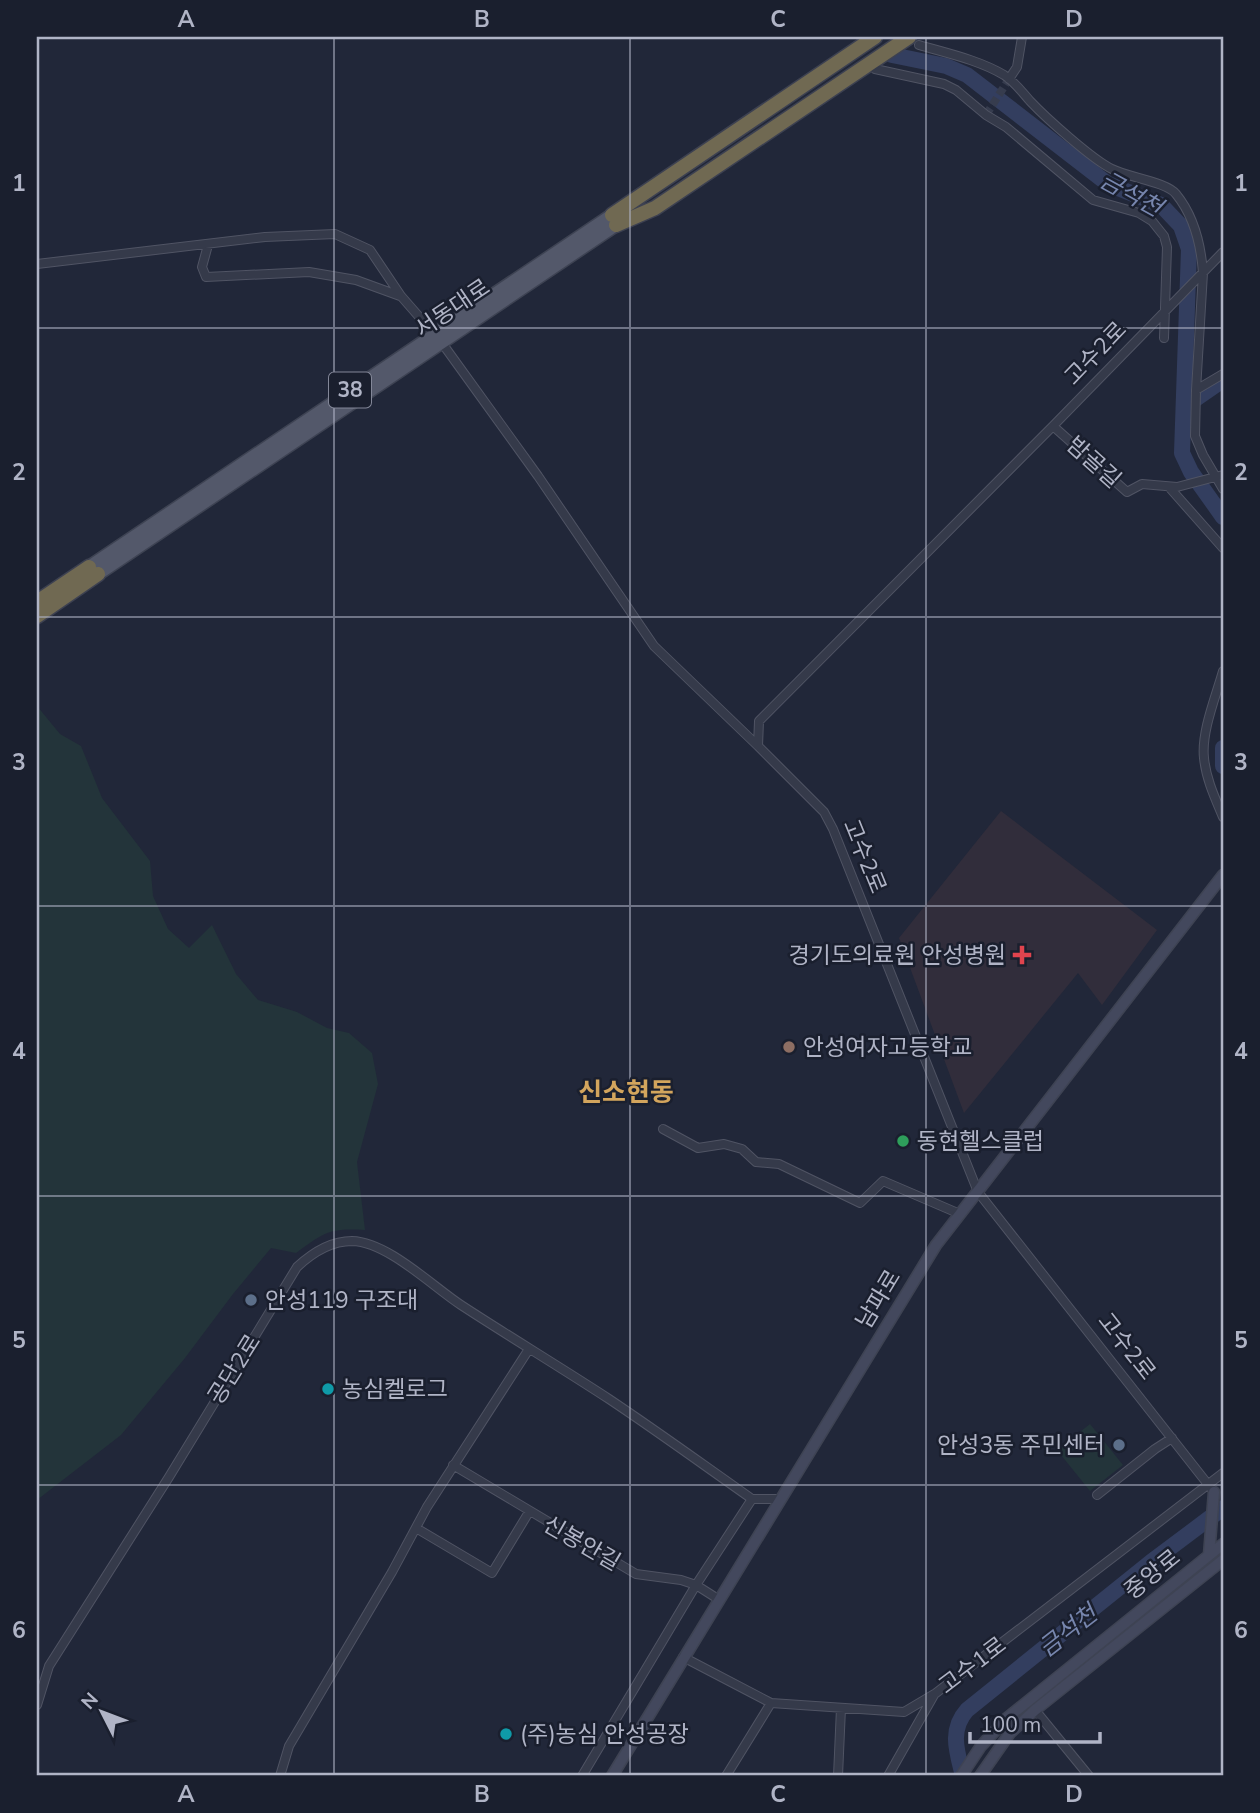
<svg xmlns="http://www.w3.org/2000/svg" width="1260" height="1813" font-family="'Nunito Sans','Noto Sans KR',sans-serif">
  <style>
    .medical { fill: #312d3b }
    .green { fill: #23343a }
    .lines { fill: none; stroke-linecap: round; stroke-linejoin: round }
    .river { stroke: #333e5f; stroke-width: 16 }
    .street-tunnel { stroke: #363c4e; stroke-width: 8; stroke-dasharray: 8 4; stroke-linecap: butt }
    .street-casing { stroke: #505464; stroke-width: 10 }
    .secondary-casing { stroke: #3e4353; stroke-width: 13 }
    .primary-casing { stroke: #3e4353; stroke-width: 15 }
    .highway-casing { stroke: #3d4151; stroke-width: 17 }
    .street { stroke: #353a4a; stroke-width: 8 }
    .secondary { stroke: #43485d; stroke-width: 10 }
    .primary { stroke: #53586a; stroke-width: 12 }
    .highway { stroke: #706952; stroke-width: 14 }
    .grid { fill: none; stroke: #b0b4c6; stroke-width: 2; stroke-opacity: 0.55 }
    .health-dot { fill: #e0444e; stroke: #1a1f2e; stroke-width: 2.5 }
    .education-dot { fill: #8d6e63; stroke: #1a1f2e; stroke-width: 2.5 }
    .leisure-dot { fill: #2e9e5b; stroke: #1a1f2e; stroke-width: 2.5 }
    .service-dot { fill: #5c6f8a; stroke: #1a1f2e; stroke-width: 2.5 }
    .culture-dot { fill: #0f9aa8; stroke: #1a1f2e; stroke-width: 2.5 }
    .labels { text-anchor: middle; stroke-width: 5; stroke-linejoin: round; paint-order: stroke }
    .shield { fill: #1a1f2e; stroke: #838798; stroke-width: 2 }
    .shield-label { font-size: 21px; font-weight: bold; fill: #b0b4c6 }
    .street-label { font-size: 23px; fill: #b0b4c6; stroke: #1a1f2e }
    .poi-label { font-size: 23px; fill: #b0b4c6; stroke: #1a1f2e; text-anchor: start }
    .water-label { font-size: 24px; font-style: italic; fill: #7786ae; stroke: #1a1f2e }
    .quarter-label { font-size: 26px; font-weight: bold; fill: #d3a55d; stroke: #1a1f2e }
    .neatline { fill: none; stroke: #b0b4c6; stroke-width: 2.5 }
    .grid-label { font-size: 23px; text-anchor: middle; font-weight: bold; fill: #b0b4c6 }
  </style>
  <rect width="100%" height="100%" fill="#212739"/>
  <path class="medical" d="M1001,811L1157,930L1102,1005L1078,973L964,1113L899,938Z"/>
  <path class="green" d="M37,706L60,734L81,746L102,798L150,861L153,896L168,929L189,948L212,925L236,974L258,1000L297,1012L327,1028L349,1033L372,1053L378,1084L357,1162L365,1230C329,1228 325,1232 296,1253L271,1248L233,1294L185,1358L121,1435L37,1500Z
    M1090,1424L1123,1465L1090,1491L1057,1450Z"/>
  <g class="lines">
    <path class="river" d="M892,55L946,66L967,75L1108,184L1161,205L1181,226L1189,249L1182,453L1191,472L1223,517
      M1184,407L1223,380
      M1223,748V766
      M963,1776C957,1752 949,1730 967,1710L1151,1562L1223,1508"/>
    <path class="street-tunnel" d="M986,115L1009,79"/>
    <defs>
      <path id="street" d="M919,45C946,53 979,60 1004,75C1015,82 1022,92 1030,101C1046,118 1093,160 1112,169C1127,177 1167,182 1176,194C1194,216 1201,245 1203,273L1196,390
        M875,69L944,84L956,90L986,115L1006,127L1093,200L1139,213L1152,221L1164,236L1167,247L1164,338
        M1009,79L1017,67L1022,37
        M208,245L202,267L206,277L309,272L356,280L400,296
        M37,264L265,237L335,234L370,250L401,296L442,343L538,476L654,646L758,746
        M1223,374L1196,390L1195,436L1203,455L1223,489
        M1053,426L1127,492L1142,484L1177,487L1223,475
        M1169,487L1223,548
        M1223,671C1216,696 1201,732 1204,758C1206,779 1215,798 1223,817
        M663,1129L698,1148L724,1144L742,1149L756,1162L779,1164L860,1203L883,1181L960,1214
        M453,1465L636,1574L681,1580L696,1585L718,1599
        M1214,1492L978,1192L833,829L824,812L758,746L759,721L1053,426L1223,252
        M1097,1495L1155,1449L1172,1438
        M752,1499H780
        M416,1528L492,1573L529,1512
        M683,1657L771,1703L904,1712L936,1693L1223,1473
        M37,1705L49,1666L169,1477L297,1267C312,1253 330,1241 352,1241C388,1242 432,1286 461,1305C510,1337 560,1367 609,1399C657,1431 705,1466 752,1499
        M1035,1710L1089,1776
        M280,1776L289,1746L392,1572L427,1507L529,1349
        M582,1776L696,1585L752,1499
        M726,1776L771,1703
        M838,1776L841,1708
        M888,1776L934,1695"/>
      <path id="secondary" d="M1209,1555L1214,1492
        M612,1776L936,1245L1223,875
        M961,1776L981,1746L1007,1718L1223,1544
        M980,1776L1010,1733L1035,1710L1223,1560"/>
      <path id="primary" d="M89,567L612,215
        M98,574L616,225"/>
      <path id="highway" d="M612,215L875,37
        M616,225L655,208L909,37
        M37,602L89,567
        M37,616L98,574"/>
    </defs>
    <use href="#street" class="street-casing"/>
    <use href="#secondary" class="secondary-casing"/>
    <use href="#primary" class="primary-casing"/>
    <use href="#highway" class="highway-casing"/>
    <use href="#street" class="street"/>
    <use href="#secondary" class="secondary"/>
    <use href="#primary" class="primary"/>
    <use href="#highway" class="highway"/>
  </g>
  <path class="grid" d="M334,37V1776M630,37V1776M926,37V1776M37,328H1223M37,617H1223M37,906H1223M37,1196H1223M37,1485H1223"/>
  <path class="health-dot" d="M1018.5 944.5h7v7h7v7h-7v7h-7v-7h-7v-7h7z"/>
  <circle class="education-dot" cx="789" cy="1047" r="7"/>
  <circle class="leisure-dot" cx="903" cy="1141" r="7"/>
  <g class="service-dot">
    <circle cx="251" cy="1300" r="7"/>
    <circle cx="1119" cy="1445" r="7"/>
  </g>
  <g class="culture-dot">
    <circle cx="328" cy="1389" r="7"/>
    <circle cx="506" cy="1734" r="7"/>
  </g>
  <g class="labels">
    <rect class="shield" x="329" y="372.5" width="42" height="35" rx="5"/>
    <g class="shield-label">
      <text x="350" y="397">38</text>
    </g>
    <g class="street-label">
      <text transform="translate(452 308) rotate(-34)" y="8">서동대로</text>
      <text transform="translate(1095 353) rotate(-46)" y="8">고수2로</text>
      <text transform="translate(1094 462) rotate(42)" y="8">밤골길</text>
      <text transform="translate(865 856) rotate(68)" y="8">고수2로</text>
      <text transform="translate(878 1299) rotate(-59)" y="8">남파로</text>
      <text transform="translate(1127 1346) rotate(52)" y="8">고수2로</text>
      <text transform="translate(234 1369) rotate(-58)" y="8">공단2로</text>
      <text transform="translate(582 1543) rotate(30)" y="8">신봉안길</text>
      <text transform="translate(1152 1574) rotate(-39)" y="8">중앙로</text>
      <text transform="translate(972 1665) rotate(-37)" y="8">고수1로</text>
    </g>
    <g class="poi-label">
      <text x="1006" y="963" text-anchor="end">경기도의료원 안성병원</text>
      <text x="803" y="1055">안성여자고등학교</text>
      <text x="917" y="1149">동현헬스클럽</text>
      <text x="265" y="1308">안성119 구조대</text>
      <text x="342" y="1397">농심켈로그</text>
      <text x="1105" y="1453" text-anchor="end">안성3동 주민센터</text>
      <text x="520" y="1742">(주)농심 안성공장</text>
    </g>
    <g class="water-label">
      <text transform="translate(1131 194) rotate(29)" y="8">금석천</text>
      <text transform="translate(1068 1631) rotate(-38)" y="8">금석천</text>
    </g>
    <g class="quarter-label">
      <text x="626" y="1101">신소현동</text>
    </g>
  </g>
  <rect width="1260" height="1813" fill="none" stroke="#1a1f2e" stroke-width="77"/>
  <g transform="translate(102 1712) rotate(312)" stroke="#1a1f2e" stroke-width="5" paint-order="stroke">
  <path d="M0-5L12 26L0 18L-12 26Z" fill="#b0b4c6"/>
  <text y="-10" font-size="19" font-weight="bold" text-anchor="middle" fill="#b0b4c6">N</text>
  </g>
  <path d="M970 1732v10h130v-10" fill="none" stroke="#b0b4c6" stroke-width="3.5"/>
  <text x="980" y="1732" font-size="21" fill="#b0b4c6" stroke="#1a1f2e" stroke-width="5" paint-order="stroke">100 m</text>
  <rect x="38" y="38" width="1184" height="1736" class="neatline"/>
  <g class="grid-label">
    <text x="186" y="27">A</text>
    <text x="482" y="27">B</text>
    <text x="778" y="27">C</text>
    <text x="1074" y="27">D</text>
    <text x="19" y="191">1</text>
    <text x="1241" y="191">1</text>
    <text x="19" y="480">2</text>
    <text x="1241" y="480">2</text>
    <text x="19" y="770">3</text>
    <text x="1241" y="770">3</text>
    <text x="19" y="1059">4</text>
    <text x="1241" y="1059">4</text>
    <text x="19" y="1348">5</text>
    <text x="1241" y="1348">5</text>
    <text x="19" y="1638">6</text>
    <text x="1241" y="1638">6</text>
    <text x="186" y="1802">A</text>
    <text x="482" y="1802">B</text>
    <text x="778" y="1802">C</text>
    <text x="1074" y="1802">D</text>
  </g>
</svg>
